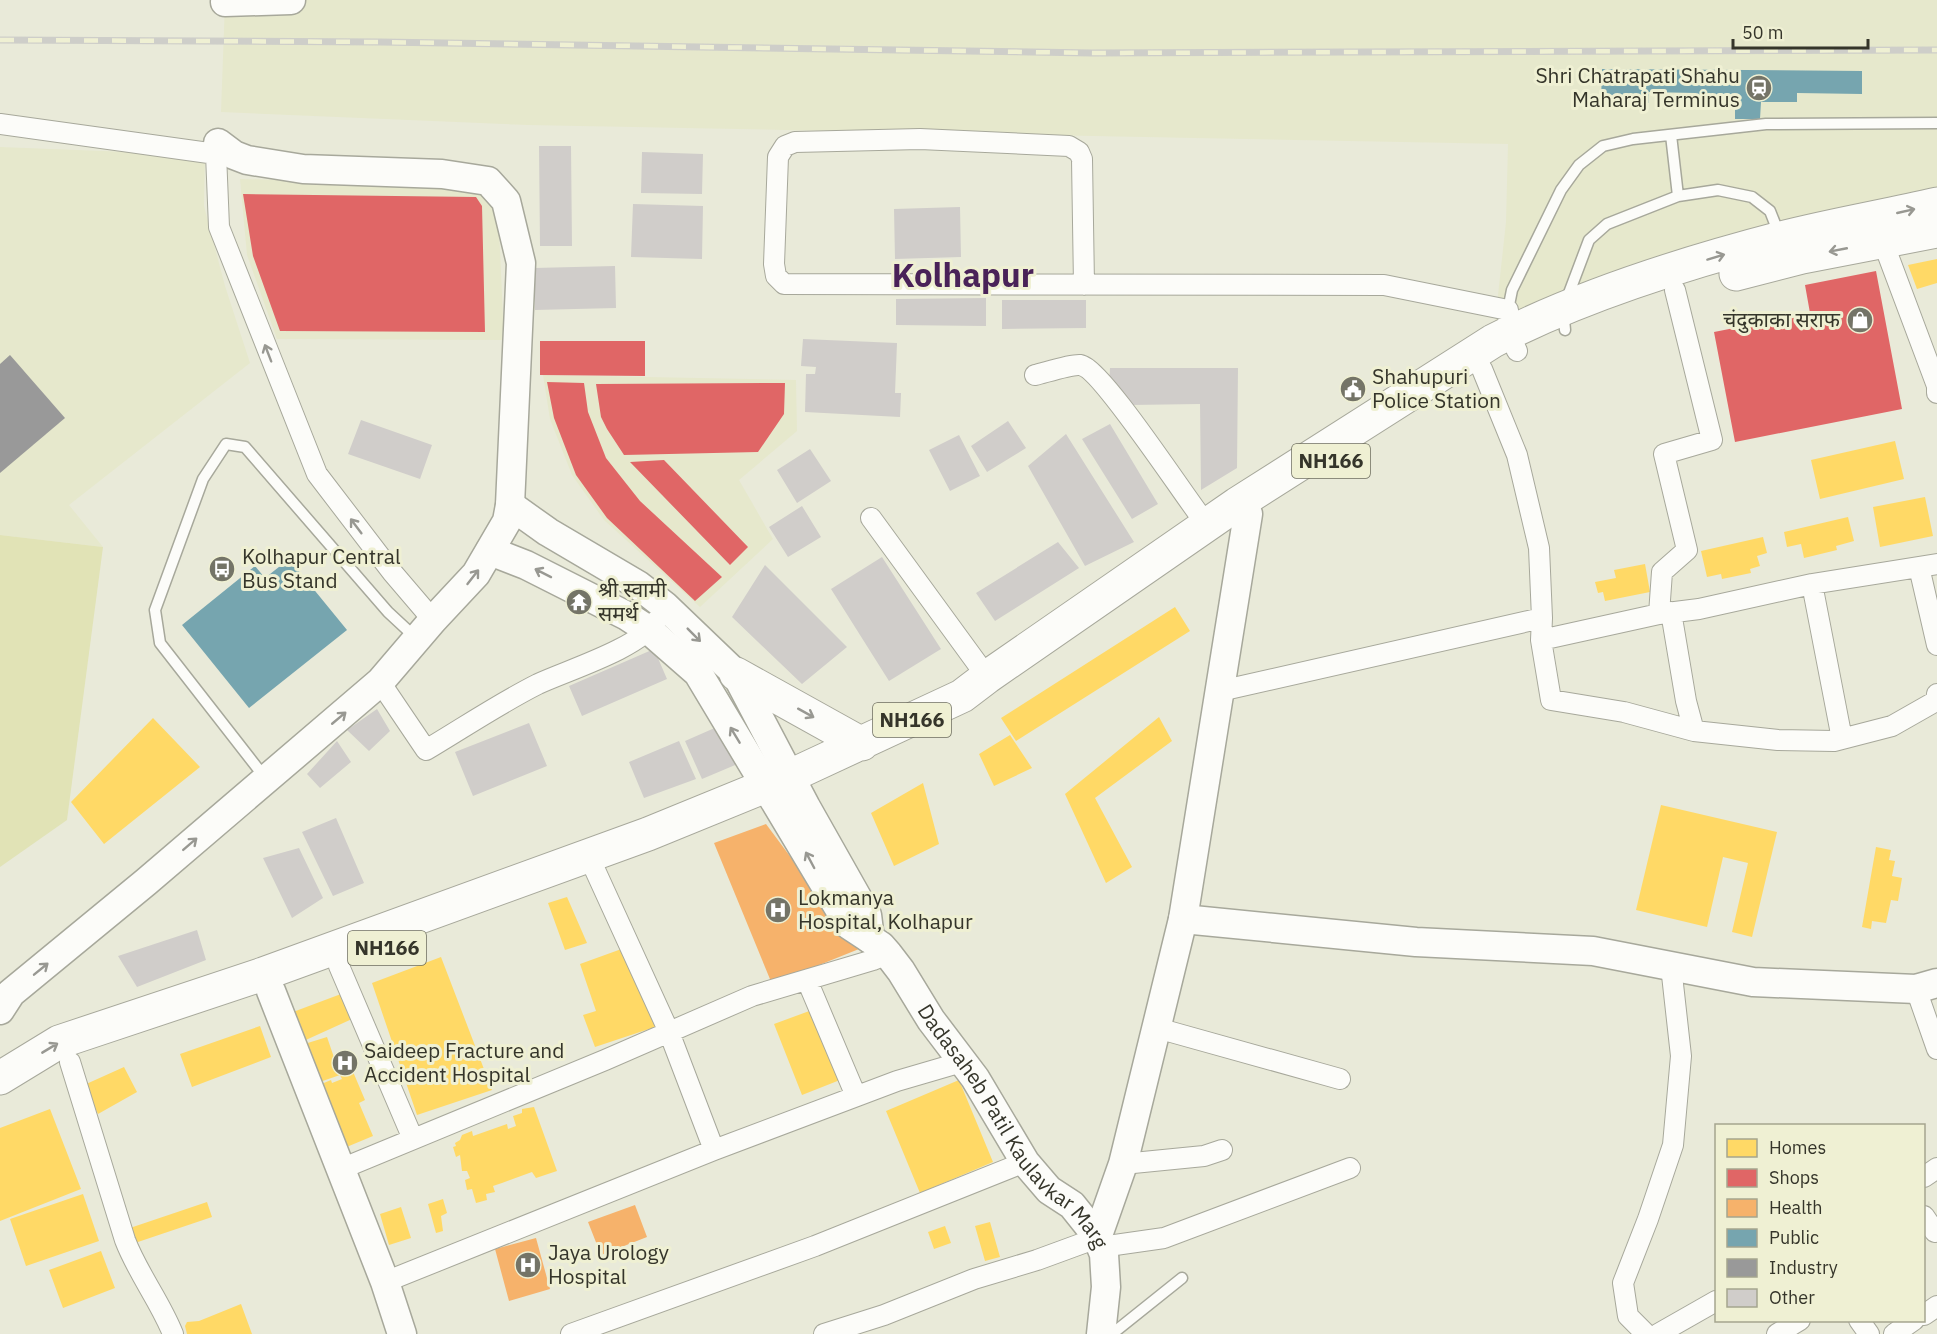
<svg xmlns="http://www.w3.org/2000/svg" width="1937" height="1334" font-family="'IBM Plex Sans','Noto Sans Devanagari',sans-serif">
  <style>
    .built { fill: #e6e8cc }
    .green { fill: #e1e3b6 }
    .homes { fill: #ffd966 }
    .shops { fill: #e06666 }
    .health { fill: #f6b26b }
    .public { fill: #76a5af }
    .industry { fill: #999 }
    .building { fill: #d0cdca }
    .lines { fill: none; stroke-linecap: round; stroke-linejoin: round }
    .lane-casing { stroke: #a7a89b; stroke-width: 13 }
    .street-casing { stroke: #a7a89b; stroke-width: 22 }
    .secondary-casing { stroke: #a7a89b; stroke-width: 31 }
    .highway-casing { stroke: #a7a89b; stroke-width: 35 }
    .lane { stroke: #fcfcf9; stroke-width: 10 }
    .street { stroke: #fcfcf9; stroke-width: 20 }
    .secondary { stroke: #fcfcf9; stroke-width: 28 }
    .highway { stroke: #fcfcf9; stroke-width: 33 }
    .rail-casing { stroke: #cecec9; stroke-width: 7 }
    .rail { stroke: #eff0d3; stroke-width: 4.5; stroke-dasharray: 14; stroke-linecap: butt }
    .oneway { stroke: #989892 }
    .labels { text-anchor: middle; stroke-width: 6; stroke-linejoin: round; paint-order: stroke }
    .shield { fill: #eff0d3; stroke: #6d6d5d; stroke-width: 1.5 }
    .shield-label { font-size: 20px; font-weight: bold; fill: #35352a }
    .poi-label { font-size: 21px; fill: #35352a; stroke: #eff0d3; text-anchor: start }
    .street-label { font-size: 21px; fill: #35352a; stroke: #eff0d3 }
    .town-label { font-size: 33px; font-weight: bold; fill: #492258; stroke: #eff0d3 }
  </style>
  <rect width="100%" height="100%" fill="#e9ead9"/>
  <path class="built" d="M260,0H1937V203L1493,341L1506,222L1508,144L528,125L221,112L225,2Z
    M0,147L205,155L204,206L225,286L250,363L69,505L103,547L0,535Z
    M240,179L471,185L498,206L504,340L277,339L247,255Z
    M543,375L796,380L797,431L739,480L773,539L700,607L604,520L572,475L550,419Z"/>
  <path class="green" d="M0,535L103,547L67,820L0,867Z"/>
  <path class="homes" d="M1937,259V283L1917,289L1908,265Z
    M1895,441L1904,479L1820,499L1811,460Z
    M1925,497L1933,536L1880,547L1873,507Z
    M1848,517L1854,541L1836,546L1837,550L1804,558L1801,544L1787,547L1784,532Z
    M1763,537L1767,553L1757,556L1760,566L1750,569L1751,573L1722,579L1721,574L1707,577L1701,551Z
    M1645,564L1650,592L1605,601L1603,592L1598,593L1595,582L1616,578L1614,570Z
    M1175,607L1190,631L1016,741L1001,718Z
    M1159,717L1172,741L1095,798L1132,867L1106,883L1065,794Z
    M153,718L200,767L104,844L71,802Z
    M1010,735L1032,768L994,786L979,754Z
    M923,783L939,844L894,866L871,813Z
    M1661,805L1777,832L1752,937L1732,932L1748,863L1723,857L1707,927L1636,910Z
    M1876,847L1891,850L1889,860L1895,861L1892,876L1902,878L1898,901L1891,900L1886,923L1872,921L1871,929L1862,927Z
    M567,897L587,943L565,950L548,903Z
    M627,947L655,1027L595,1047L583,1015L596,1011L580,964Z
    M441,957L492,1090L417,1115L372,983Z
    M341,994L352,1019L297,1044L285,1015Z
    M812,1010L840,1080L802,1095L774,1024Z
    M260,1026L271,1057L192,1087L180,1054Z
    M327,1037L339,1072L351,1067L365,1100L359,1103L373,1136L337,1151L312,1088L331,1080L332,1083L342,1079L340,1075L311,1085L298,1046Z
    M124,1067L137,1092L98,1114L84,1085Z
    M959,1080L993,1162L920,1193L886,1111Z
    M534,1107L557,1171L536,1178L532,1172L502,1183L493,1186L495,1192L486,1194L487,1200L476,1203L472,1189L467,1190L465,1180L470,1178L467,1171H462L460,1155L456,1157L453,1147L456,1146L455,1143L460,1140L462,1135L472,1131L473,1136L507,1124L508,1129L516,1126L513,1116L522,1113V1109Z
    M50,1109L81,1189L0,1221V1128Z
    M83,1194L99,1241L26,1266L10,1219Z
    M443,1199L447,1213L441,1216L443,1231L436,1233L428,1204Z
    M207,1202L212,1217L132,1244L127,1229Z
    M401,1207L411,1238L389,1245L380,1214Z
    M990,1222L1000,1257L985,1261L975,1226Z
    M945,1226L951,1243L934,1249L928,1232Z
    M101,1251L115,1288L63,1308L49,1270Z
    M241,1304L252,1334H187L185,1326L187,1322L199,1321Z"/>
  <path class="shops" d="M243,194L476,197L482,206L485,332L280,331L253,256Z
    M1876,271L1902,409L1735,442L1714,332L1810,313L1805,285Z
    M540,341H645V376L540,375Z
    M547,382L584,383L588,412L606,458L640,501L722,577L695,601L607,518L576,475L554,418Z
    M785,383L784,414L758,452L624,455L607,429L601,417L596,384Z
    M664,460L748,547L730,565L630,462Z"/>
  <path class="health" d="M766,824L859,949L772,984L714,843Z
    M635,1205L647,1237L601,1255L588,1222Z
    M536,1238L550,1289L509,1301L495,1249Z"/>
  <path class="public" d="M1602,69L1862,71V94L1797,93V102H1761L1760,119H1735V102L1695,101V93L1649,92V103L1601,102Z
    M289,559L347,630L249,708L182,625L255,566L265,578Z"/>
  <path class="industry" d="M10,355L65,418L0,473V364Z"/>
  <path class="building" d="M539,146H571L572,246H540Z
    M642,152L703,154L702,194L641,193Z
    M633,204L703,206L702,259L631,257Z
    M960,207L961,257L895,259L894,209Z
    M615,266L616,308L535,310L534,268Z
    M986,298V326L896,325V299Z
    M1002,300H1086V328L1002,329Z
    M803,339L897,343L895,393H901L900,417L805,412L806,374H815L816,367L801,366Z
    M1110,368H1238L1237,468L1201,490L1200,404L1130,405L1109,386Z
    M361,420L432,445L420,479L348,454Z
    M1008,421L1026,448L987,472L971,446Z
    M1110,424L1158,504L1132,519L1082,439Z
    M1066,434L1134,542L1085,566L1028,466Z
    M959,435L980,476L950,491L929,450Z
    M810,449L831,481L797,503L777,470Z
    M802,506L821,537L788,557L769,527Z
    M1058,542L1079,568L995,621L976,593Z
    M882,557L941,649L889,681L831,589Z
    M765,565L847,647L802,684L732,617Z
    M654,649L667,679L582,716L569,686Z
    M377,709L390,731L369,751L347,730Z
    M529,723L547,766L473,796L455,752Z
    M726,723L747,760L702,779L685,741Z
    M337,741L351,762L320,788L307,774Z
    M679,741L696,779L644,798L629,762Z
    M336,818L364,883L333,896L302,832Z
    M299,848L323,898L292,918L263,858Z
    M197,930L206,960L137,987L118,956Z"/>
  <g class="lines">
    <defs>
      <path id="lane" d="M1671,135L1678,196
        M1508,310L1512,290L1561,190L1579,165L1603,146L1633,139L1766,124L1937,123
        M1565,330L1563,309L1589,240L1607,224L1678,196L1718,190L1752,197L1770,211L1779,234
        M266,779L160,643L155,610L203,479L226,444L245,447L388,612L416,638
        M1112,1334L1182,1278"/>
      <path id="street" d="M0,124L216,154
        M218,143L216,154L219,227L317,474L392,572L433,620
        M1883,242L1937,386V393
        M1084,285L1082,159L1079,152L1069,146L920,139L795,142L785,146L778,157L774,264L776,276L784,284L1384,285L1508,310L1509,333L1517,351
        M1035,375C1044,373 1071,364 1080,365C1102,368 1187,501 1207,525
        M871,518L987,677
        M1919,567L1937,645
        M1812,584L1842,739
        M1671,612L1686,701L1694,731L1778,740L1834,741L1892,726L1936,701L1937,694
        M1659,614L1662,572L1687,550L1664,454L1712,440L1675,290
        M1542,618L1541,640L1659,614L1699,609L1812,584L1937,564
        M1541,640L1551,700L1624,712L1694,731
        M380,682L426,750C463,728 500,703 538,684C568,670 640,648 656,621
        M1220,691L1542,618L1539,548L1517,455L1482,369
        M595,870L669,1032L714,1150
        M339,966L413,1139
        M807,980L856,1096
        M1916,989L1937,1049
        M1157,1028L1340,1079
        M70,1062L125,1240C138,1274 160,1301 173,1334
        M1123,1164L1204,1156L1222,1150
        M341,1169L605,1060L752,996L873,960L888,954
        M1924,1177L1937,1168
        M1924,1216L1935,1232
        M1101,1247L1164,1238L1350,1168
        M385,1282L714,1150L897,1081L962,1062
        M1924,1315L1937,1306
        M1859,1320L1869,1334
        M571,1334L815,1246L1025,1162
        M824,1334L884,1315L974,1279L1037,1260L1097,1238
        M1646,1334L1628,1316L1623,1283L1648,1219L1673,1145L1681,1056L1671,966
        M1658,1334L1716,1301
        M1777,1334L1800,1320
        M1894,1334L1914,1320"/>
      <g id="secondary">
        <path d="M225,2L291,0"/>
        <path d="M510,505L548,532L638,585L665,606L736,674L806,807L867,915L870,939"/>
        <path id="s1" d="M490,551L526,565L627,616L650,631L698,673L849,925L881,946L888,954L901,971L931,1020L975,1078L1025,1162L1049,1190L1072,1205L1096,1235L1104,1254L1106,1287L1101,1334"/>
        <path d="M1183,919L1416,942L1593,951L1753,982L1916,989L1937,983"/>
        <path d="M271,991L385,1282L402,1334"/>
        <path d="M0,1010L11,993L146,882L380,682L433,620L476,574L507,521L510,505L521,263L506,201L488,181L442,174L303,169L247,160L234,155L218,143"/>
        <path d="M1097,1238L1123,1164L1183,919L1248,514"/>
      </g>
      <path id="highway" d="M1736,274L1802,257L1937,231
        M736,674L862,744
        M0,1078L59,1042L263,974L648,834L790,776L962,696L987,677L1237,504L1493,341C1580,296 1685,263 1781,238C1832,225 1885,216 1937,204"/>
    </defs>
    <use href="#lane" class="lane-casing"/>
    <use href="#street" class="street-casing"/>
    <use href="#secondary" class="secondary-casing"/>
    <use href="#highway" class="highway-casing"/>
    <use href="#lane" class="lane"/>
    <use href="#street" class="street"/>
    <use href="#secondary" class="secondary"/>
    <use href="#highway" class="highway"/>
    <defs>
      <path id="rail" d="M0,40L380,42L1092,53L1937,50"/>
    </defs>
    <use href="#rail" class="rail-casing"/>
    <use href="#rail" class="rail"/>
  </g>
  <defs><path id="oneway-shaft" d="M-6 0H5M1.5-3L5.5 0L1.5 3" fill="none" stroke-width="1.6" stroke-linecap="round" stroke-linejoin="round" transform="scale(1.5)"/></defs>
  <g class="oneway">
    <use href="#oneway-shaft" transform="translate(1906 211) rotate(-13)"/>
    <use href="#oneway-shaft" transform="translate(1838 250) rotate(169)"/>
    <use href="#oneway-shaft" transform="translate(1716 257) rotate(-17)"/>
    <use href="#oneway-shaft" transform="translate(268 353) rotate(-111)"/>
    <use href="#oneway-shaft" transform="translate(356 526) rotate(-127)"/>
    <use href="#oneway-shaft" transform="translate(543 573) rotate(-153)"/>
    <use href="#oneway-shaft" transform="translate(473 577) rotate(-52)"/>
    <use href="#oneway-shaft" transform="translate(694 635) rotate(45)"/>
    <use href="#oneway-shaft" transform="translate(806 713) rotate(29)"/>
    <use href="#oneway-shaft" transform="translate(339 718) rotate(-40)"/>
    <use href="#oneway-shaft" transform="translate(735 735) rotate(-121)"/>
    <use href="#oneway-shaft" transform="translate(190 844) rotate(-41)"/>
    <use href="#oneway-shaft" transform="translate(810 860) rotate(-118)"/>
    <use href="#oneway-shaft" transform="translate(41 969) rotate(-39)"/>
    <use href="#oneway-shaft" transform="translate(50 1048) rotate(-31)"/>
  </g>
  <defs>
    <symbol id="station-disc" viewBox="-11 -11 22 22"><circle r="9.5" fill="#747467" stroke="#eff0d3"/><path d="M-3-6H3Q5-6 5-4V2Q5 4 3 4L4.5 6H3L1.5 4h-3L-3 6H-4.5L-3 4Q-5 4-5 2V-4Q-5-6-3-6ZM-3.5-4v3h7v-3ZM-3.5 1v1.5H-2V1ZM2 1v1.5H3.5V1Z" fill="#fff"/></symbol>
    <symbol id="shop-disc" viewBox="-11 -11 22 22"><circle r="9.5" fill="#747467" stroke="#eff0d3"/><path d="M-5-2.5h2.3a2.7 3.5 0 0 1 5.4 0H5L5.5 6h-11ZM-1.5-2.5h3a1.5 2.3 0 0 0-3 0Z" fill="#fff"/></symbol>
    <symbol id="civic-disc" viewBox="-11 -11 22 22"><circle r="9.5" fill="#747467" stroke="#eff0d3"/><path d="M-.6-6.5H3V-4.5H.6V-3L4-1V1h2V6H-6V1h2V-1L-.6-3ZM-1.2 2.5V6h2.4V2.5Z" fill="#fff"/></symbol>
    <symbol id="bus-disc" viewBox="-11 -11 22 22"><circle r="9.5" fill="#747467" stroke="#eff0d3"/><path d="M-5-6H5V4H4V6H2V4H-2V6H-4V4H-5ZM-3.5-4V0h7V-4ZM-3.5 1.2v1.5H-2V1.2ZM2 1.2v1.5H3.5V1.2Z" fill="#fff"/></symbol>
    <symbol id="temple-disc" viewBox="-11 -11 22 22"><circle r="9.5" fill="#747467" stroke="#eff0d3"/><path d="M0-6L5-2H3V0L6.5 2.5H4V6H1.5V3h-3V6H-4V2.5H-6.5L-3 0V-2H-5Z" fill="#fff"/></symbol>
    <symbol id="hospital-disc" viewBox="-11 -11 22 22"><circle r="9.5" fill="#747467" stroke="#eff0d3"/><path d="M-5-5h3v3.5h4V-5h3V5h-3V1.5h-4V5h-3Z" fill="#fff"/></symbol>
  </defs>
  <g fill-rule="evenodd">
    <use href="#station-disc" x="1744" y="73" width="30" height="30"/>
    <use href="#shop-disc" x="1845" y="305" width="30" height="30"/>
    <use href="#civic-disc" x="1338" y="374" width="30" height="30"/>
    <use href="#bus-disc" x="207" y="554" width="30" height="30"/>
    <use href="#temple-disc" x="564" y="587" width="30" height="30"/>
    <use href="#hospital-disc" x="763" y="895" width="30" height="30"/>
    <use href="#hospital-disc" x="330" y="1048" width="30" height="30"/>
    <use href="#hospital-disc" x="513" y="1250" width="30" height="30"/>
  </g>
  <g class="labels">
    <g class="shield">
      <rect x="1292" y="444" width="78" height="34" rx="4.5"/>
      <rect x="873" y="703" width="78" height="34" rx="4.5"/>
      <rect x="348" y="931" width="78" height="34" rx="4.5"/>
    </g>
    <g class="shield-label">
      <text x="1331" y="468">NH166</text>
      <text x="912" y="727">NH166</text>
      <text x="387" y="955">NH166</text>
    </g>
    <g class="poi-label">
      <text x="1740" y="83" text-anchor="end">Shri Chatrapati Shahu<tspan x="1740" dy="24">Maharaj Terminus</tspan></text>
      <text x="1840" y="327" text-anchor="end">चंदुकाका सराफ</text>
      <text x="1372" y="384">Shahupuri<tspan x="1372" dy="24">Police Station</tspan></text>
      <text x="242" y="564">Kolhapur Central<tspan x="242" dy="24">Bus Stand</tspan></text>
      <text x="598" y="597">श्री स्वामी<tspan x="598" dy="24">समर्थ</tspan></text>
      <text x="798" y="905">Lokmanya<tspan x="798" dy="24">Hospital, Kolhapur</tspan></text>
      <text x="364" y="1058">Saideep Fracture and<tspan x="364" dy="24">Accident Hospital</tspan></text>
      <text x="548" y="1260">Jaya Urology<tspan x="548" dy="24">Hospital</tspan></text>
    </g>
    <g class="street-label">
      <text dy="7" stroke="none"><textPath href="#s1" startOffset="800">Dadasaheb Patil Kaulavkar Marg</textPath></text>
    </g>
    <g class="town-label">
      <text x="963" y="287">Kolhapur</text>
    </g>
  </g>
  <rect x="1715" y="1124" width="210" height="198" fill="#eff0d3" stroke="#a5a58f" stroke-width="1.5"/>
  <rect x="1727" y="1139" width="30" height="18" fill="#ffd966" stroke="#a5a58f" stroke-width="1.5"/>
  <text x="1769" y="1154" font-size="18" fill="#35352a">Homes</text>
  <rect x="1727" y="1169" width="30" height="18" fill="#e06666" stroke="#a5a58f" stroke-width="1.5"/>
  <text x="1769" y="1184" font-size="18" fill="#35352a">Shops</text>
  <rect x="1727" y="1199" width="30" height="18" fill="#f6b26b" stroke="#a5a58f" stroke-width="1.5"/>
  <text x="1769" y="1214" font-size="18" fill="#35352a">Health</text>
  <rect x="1727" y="1229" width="30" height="18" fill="#76a5af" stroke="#a5a58f" stroke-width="1.5"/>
  <text x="1769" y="1244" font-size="18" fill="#35352a">Public</text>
  <rect x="1727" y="1259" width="30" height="18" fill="#999999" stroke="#a5a58f" stroke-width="1.5"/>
  <text x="1769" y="1274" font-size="18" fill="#35352a">Industry</text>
  <rect x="1727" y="1289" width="30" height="18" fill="#d0cdca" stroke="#a5a58f" stroke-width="1.5"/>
  <text x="1769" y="1304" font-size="18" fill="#35352a">Other</text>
  <path d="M1733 39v9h135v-9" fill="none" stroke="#35352a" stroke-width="3"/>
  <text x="1742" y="39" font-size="18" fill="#35352a" stroke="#eff0d3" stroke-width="4.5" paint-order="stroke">50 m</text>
</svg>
